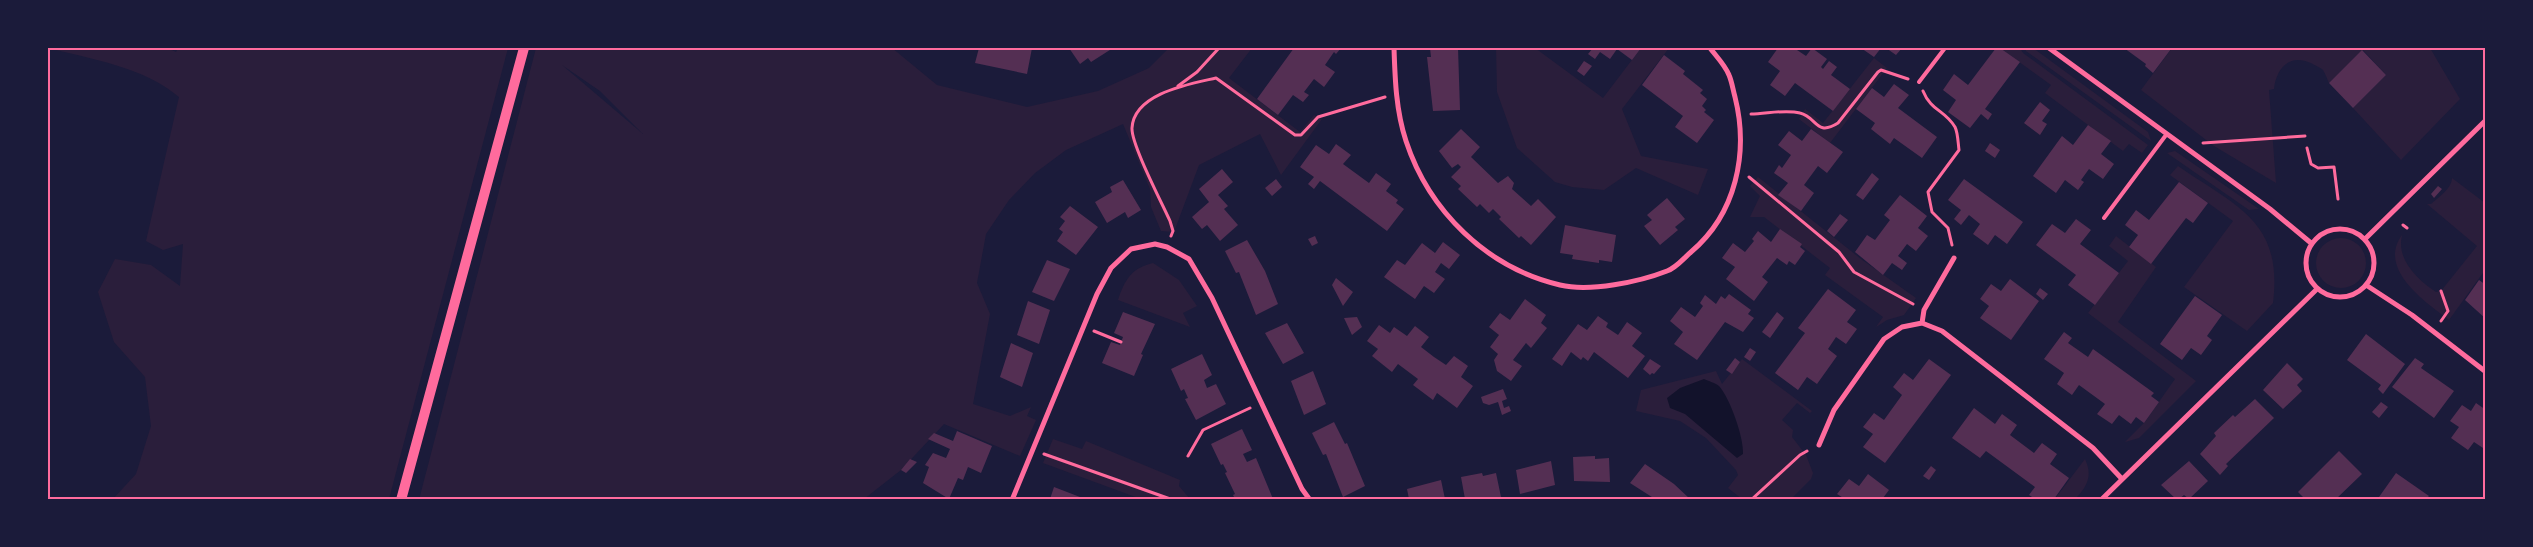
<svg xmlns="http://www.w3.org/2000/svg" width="2533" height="547" font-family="'Exo 2',sans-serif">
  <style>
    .green { fill: #2a1e3b; fill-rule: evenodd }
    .water { fill: #12122b }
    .building { fill: #542f53 }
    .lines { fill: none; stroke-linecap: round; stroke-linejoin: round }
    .path { stroke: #ff6b9d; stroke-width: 3 }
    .service { stroke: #ff6b9d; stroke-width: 4 }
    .minor { stroke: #ff6b9d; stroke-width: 5 }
    .secondary { stroke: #ff6b9d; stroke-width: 10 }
    .neatline { fill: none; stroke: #ff6b9d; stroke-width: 2 }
  </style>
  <rect width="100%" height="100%" fill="#1b1b3a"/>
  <path class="green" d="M48,48H167L176,52L178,48H508L389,499H113L136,474L151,426L145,377L114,342L98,292L115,259L151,265L180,286L183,244L163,250L146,241L179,97C144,67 91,59 48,48Z
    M536,48H892L937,85L1027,107L1098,91L1149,68L1169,48H1252L1229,78L1300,132L1314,115L1322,119L1281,175L1260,134L1199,165L1174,232L1161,231L1151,207L1150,189L1123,124L1066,150L1035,173L1009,200L986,234L977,283L990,314L973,404L1010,416L1031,407L1027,416L1036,420L1020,456L944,424L901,470L864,499L419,500ZM562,65L600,91L643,134Z
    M1496,48H1535L1603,98L1641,48H1669L1622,109L1641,156L1708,169L1698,195L1636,168L1604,190L1572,187L1555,182L1517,148L1497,92Z
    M2000,48H2020L2023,53L2148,145L2142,153L2129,144L2123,151L2045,93L2051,85Z
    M2025,48H2033L2148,132L2151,141L2026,51Z
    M2172,48H2430L2460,99L2401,160L2353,108L2386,75L2363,50L2329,83C2327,79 2325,72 2322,69C2319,67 2314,65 2311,63C2289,53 2276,69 2274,89L2269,90L2276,183L2214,146L2141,90Z
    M1874,58L1887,68L1830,143L1799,119L1805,109L1823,123Z
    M2175,151L2259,209L2249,210L2167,153Z
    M2178,166C2237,207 2283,221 2273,303L2247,331L2184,287L2233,221L2170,175Z
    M1758,177L1861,259L1916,298L1904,315L1887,320L1876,327L1883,317L1825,275L1830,268L1764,217H1750L1760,196L1750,186Z
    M2452,178L2485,203V270L2449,320C2425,302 2377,269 2402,235C2396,260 2418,280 2436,292L2441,291L2477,246L2427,204H2431C2439,197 2452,188 2452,178Z
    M2116,236L2156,267L2118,322L2196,381L2139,438L2125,442L2144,423L2175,379L2088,313L2128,261L2109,246Z
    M2316 263a25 25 0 1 1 50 0a25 25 0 1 1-50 0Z
    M1153,263L1179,280L1197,306L1183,313L1190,327L1118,300C1125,279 1132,268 1153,263Z
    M1742,359L1812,411L1810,413L1797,403L1782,420L1793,430L1792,437L1806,455L1813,473L1811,479L1791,499H1742L1728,488L1738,475L1736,470L1706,438L1680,421L1636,411L1641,390L1716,371L1722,384Z
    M1053,439L1082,449L1086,441L1180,480L1179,486L1190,499H1141L1043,463Z
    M2085,459C2093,476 2087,487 2075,499L2054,500Z"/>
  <path class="water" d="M1704,379C1708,381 1716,383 1719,386C1730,398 1744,438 1743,454L1737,458L1685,414L1670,408L1667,398L1680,388Z"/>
  <path class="building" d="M979,48H1032L1027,74L975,63Z
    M1069,48H1113L1091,62L1088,58L1080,64Z
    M1294,48H1341L1336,54L1334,52L1325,65L1335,72L1324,87L1314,79L1304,92L1309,95L1303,102L1293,95L1278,115L1257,99Z
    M1430,48H1458L1460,110L1433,111L1427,57H1431Z
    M1593,48H1641L1632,60L1617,49L1610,59L1600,52L1595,59L1588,54Z
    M1778,48H1794L1806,56L1812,48L1827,59L1821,67L1823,69L1829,61L1837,67L1831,75L1850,89L1833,111L1795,83L1785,96L1770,85L1780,71L1768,62Z
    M1861,48H1881L1874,57Z
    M1886,48H1902L1896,55Z
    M1996,48H2000L2020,62L1985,109L1992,114L1988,120L1981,114L1970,128L1948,112L1956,100L1943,90L1954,74L1968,85Z
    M2124,48H2169L2171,49L2153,73L2145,66L2146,64Z
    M2362,50L2386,75L2353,108L2329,83Z
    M1664,55L1685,71L1683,74L1703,90L1700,93L1707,99L1702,106L1706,110L1704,112L1714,120L1697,143L1675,127L1683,116L1642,85Z
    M1584,61L1592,66L1584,76L1577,71Z
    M1894,84L1909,95L1898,108L1937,137L1922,158L1894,138L1890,144L1871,129L1875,123L1856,109L1872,88L1884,97Z
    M2040,102L2050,110L2042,121L2047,124L2040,135L2024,123Z
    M2088,125L2111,141L2101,154L2114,164L2103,179L2089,169L2081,180L2084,182L2078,190L2065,180L2056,193L2033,176L2062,136L2073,145Z
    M1461,129L1480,147L1471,157L1498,183L1508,176L1514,183L1512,189L1531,206L1538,199L1556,217L1531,245L1521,236L1519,238L1499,219L1501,217L1493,209L1489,213L1480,204L1477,207L1458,189L1461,186L1451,177L1461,167L1458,164L1452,168L1439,151Z
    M1811,129L1843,152L1827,173L1818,166L1804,185L1814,193L1801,211L1778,195L1788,183L1774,173L1779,165L1782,168L1791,155L1778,145L1789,131L1802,141Z
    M1990,143L2000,150L1995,158L1985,151Z
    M1336,144L1351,155L1343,164L1369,183L1376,173L1391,184L1386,191L1398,200L1396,203L1404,209L1387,231L1320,181L1314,189L1308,184L1314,177L1300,167L1316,145L1329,154Z
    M1222,169L1233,182L1218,195L1228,206L1224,209L1238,225L1220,241L1207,225L1202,229L1192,217L1209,202L1199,189Z
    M1872,173L1879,179L1863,200L1856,195Z
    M1276,179L1282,187L1272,196L1265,188Z
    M1964,179L2023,222L2007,244L1995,235L1988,245L1980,239L1973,234L1980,224L1969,215L1961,225L1954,219L1961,210L1948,200Z
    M1123,180L1141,210L1128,218L1125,212L1107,223L1095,202L1112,192L1110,187Z
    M2179,182L2208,203L2193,223L2186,218L2151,264L2129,247L2138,235L2125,225L2136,210L2149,220Z
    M2438,186L2442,189L2434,198L2431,194Z
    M1900,195L1927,216L1918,228L1928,236L1916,251L1907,244L1898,256L1907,263L1902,270L1892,263L1883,275L1855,252L1867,235L1875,240L1890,220L1884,215Z
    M1667,198L1685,219L1675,227L1678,230L1660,245L1644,226L1652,220L1647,215Z
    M1070,206L1098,227L1076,255L1057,241L1063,232L1059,229L1065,221L1060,217Z
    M1840,214L1848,220L1834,237L1827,231Z
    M2076,219L2091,230L2080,244L2119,273L2095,305L2068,285L2076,275L2036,245L2052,224L2065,233Z
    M1565,225L1616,235L1612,262L1599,260V263L1572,259L1573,255L1560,253Z
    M1780,229L1802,244L1800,247L1805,251L1795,265L1789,261L1787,265L1777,258L1762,277L1768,282L1754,301L1726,279L1735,267L1722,258L1733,243L1745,252L1754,241L1752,239L1758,231L1771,242Z
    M1315,236L1318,243L1312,246L1308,239Z
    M1247,240L1265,271L1278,304L1256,315L1239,272L1236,273L1225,251Z
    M1443,242L1460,255L1449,269L1441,263L1435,272L1445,279L1434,293L1424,286L1415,299L1384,277L1397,260L1405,265L1422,243L1435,253Z
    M1047,260L1070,269L1054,301L1032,292Z
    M1336,278L1353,292L1343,306L1332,285Z
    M2010,279L2039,301L2011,340L1980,318L1989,306L1980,299L1991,284L2001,291Z
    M2479,280L2486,285V319L2465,300Z
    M2040,288L2048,294L2043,300L2036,294Z
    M1828,289L1856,310L1847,322L1857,329L1846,344L1836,337L1828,349L1837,356L1817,384L1807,377L1798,390L1775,373L1805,333L1798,328Z
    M1729,294L1751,310L1748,314L1754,318L1743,332L1725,322L1697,360L1674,344L1683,332L1670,321L1681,307L1695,317L1703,306L1700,303L1705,295L1716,304L1721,296L1725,299Z
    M2195,296L2222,315L2207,336L2212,340L2201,355L2191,348L2182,360L2160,344Z
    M1525,299L1546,315L1541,323L1547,328L1531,348L1526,343L1513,360L1522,366L1511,381L1497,371L1494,360L1498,354L1490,347L1499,335L1489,327L1500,313L1510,320Z
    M1028,301L1050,310L1039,344L1017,335Z
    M1123,312L1155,324L1141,354L1143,355L1134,376L1102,363L1111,342L1120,345L1123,337L1114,333Z
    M1777,312L1784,318L1770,338L1762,332Z
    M1598,316L1608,323L1606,327L1618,335L1627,322L1642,333L1632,346L1645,356L1628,378L1594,352L1588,361L1583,357L1581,360L1571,352L1562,366L1552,359L1578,324L1587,330Z
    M1357,317L1362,327L1352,335L1344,318Z
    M1287,323L1304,353L1283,364L1265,333Z
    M1379,325L1390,333L1394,327L1407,336L1415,326L1429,337L1421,347L1434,357L1446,365L1454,356L1468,366L1461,377L1473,386L1457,408L1437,393L1433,400L1413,385L1418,379L1398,364L1392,372L1372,356L1378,349L1367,341Z
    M2064,332L2072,338L2068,343L2088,357L2093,349L2154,393L2151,396L2159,402L2144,423L2136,417L2131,424L2119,415L2112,424L2097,414L2105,404L2079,385L2072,395L2057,384L2064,373L2044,359Z
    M2366,334L2405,364L2383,394L2378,389L2381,385L2347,360Z
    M1011,343L1033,353L1022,387L1000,377Z
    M1750,348L1756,352L1750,361L1744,357Z
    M1202,354L1212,375L1204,380L1207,388L1216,384L1226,404L1196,420L1185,399L1188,398L1184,389L1181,391L1171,369Z
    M1735,358L1740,362L1732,374L1726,370Z
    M2415,358L2424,364L2421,368L2454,391L2434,418L2392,387Z
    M1650,359L1661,366L1654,374L1652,373L1650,375L1643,369Z
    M1929,359L1951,375L1885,463L1863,447L1873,434L1863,427L1874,413L1884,420L1902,395L1893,387L1904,373L1913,380Z
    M2287,363L2303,379L2297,385L2302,391L2283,409L2263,390Z
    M1313,371L1326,404L1304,415L1291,381Z
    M1503,389L1507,399L1502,401L1504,408L1509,406L1511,411L1502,415L1498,402L1489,405L1483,403L1481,397Z
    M2255,399L2274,418L2226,464L2228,466L2220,475L2200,454L2216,436L2214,433L2233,415L2235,417Z
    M2381,402L2388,407L2379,418L2372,412Z
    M2476,403L2486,410V450L2474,442L2468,450L2451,438L2459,427L2450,421L2462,405L2471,411Z
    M1974,408L1995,424L2002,414L2017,425L2010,435L2034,453L2042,443L2057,454L2050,464L2069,478L2054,499H2035L2029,495L2035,487L1986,451L1980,458L1952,438Z
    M1334,422L1345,444L1347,443L1365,486L1343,497L1326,454L1323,455L1312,433Z
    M1242,429L1252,450L1243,454L1247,462L1256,458L1273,499H1235L1233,495L1235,494L1225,473L1227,472L1223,464L1221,465L1211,444Z
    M957,431L992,446L981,473L968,467L963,480L958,478L949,499L923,483L929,467L925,465L933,453L946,458L950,449L928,439L934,433L953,441Z
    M2339,451L2362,474L2336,499H2305L2298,492Z
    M1595,456V459L1609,458L1610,482L1574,481L1573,457Z
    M910,459L917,462L906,473L901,470Z
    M1551,461L1555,485L1520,494L1516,470Z
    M2189,461L2208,481L2189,499L2184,495L2179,499H2176L2161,485Z
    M1645,464L1674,484L1690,499H1655L1630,483Z
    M1931,466L1936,470L1929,480L1923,476Z
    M1482,473L1483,476L1496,473L1501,497L1465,499L1461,477Z
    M2396,473L2429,496L2426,499H2383L2379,497Z
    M1868,474L1889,490L1883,498L1885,499H1845L1837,494L1849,479L1859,486Z
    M1441,480L1445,499H1409L1407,489Z
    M1054,487L1080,497L1079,499H1050Z"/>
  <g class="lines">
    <path class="path" d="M1178,86L1197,72L1219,48
      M1923,91C1931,111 1945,110 1955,127C1958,133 1958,143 1959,150L1928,192L1932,212L1948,228L1952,245
      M1751,114C1766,114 1785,109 1800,113C1817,117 1816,137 1838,123L1878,72L1881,70L1908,79
      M2203,143L2305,136
      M2307,148L2311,164L2318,168L2334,167L2338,199
      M1749,177L1839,252L1854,272L1913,304
      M2403,225L2407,228
      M1171,236L1173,231L1170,221C1162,203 1131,144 1132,128C1134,93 1190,84 1216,78L1295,135H1301L1318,117L1385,97
      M2441,291L2448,311L2441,321
      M1094,331L1121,342
      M1044,454L1173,500
      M1188,456L1203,430L1250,408
      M1751,500L1800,455L1807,451"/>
    <path class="service" d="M1919,82L1945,48
      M2104,218L2166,135"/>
    <path class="minor" d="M1394,48C1395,79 1396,111 1406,141C1429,211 1487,268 1560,285C1590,292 1639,282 1667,271C1676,268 1684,258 1691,252C1736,214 1749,153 1735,97C1733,90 1732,82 1729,75C1725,65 1716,56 1710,48
      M2049,48L2270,209L2311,243
      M2306 263a34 34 0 1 1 68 0a34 34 0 1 1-68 0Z
      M2365,239L2486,120
      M2366,285L2412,315L2486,372
      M1922,323L1924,310L1954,258
      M1819,445L1834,410L1884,339L1902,327L1922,323L1942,331L2093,448L2122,479
      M1012,500L1097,294L1111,268L1131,249L1155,244L1167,247L1189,259L1212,298L1302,489L1310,500
      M2101,500L2317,289"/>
    <path class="secondary" d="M401,500L524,48"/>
  </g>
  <rect width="2533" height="547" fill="none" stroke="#1b1b3a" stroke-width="98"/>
  <rect x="49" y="49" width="2435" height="449" class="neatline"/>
</svg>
